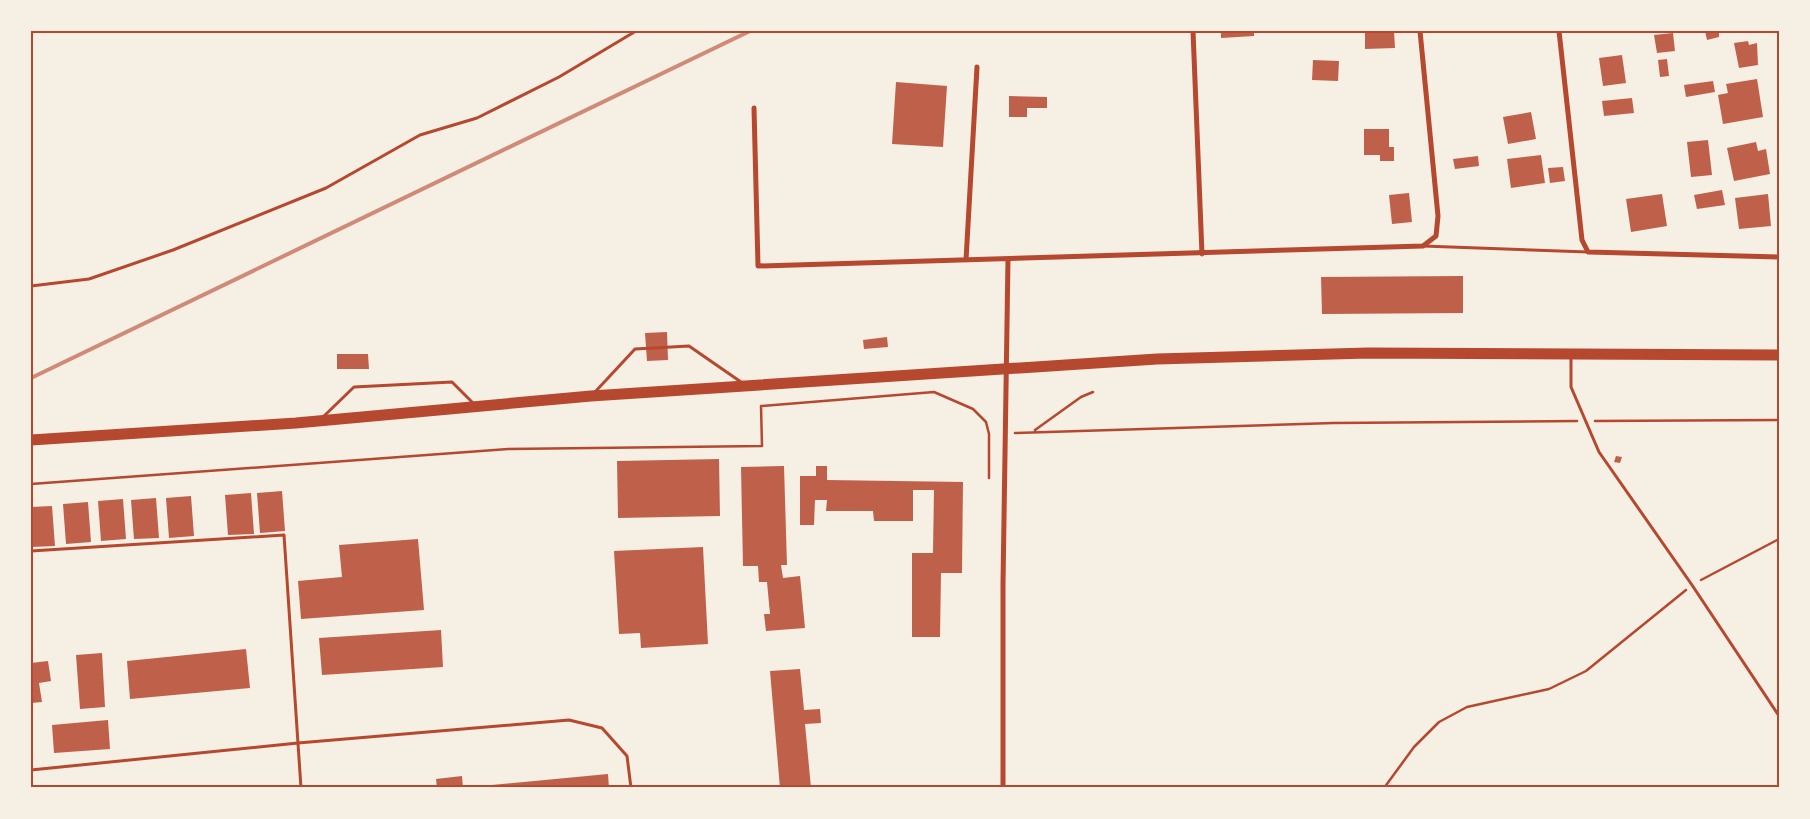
<svg xmlns="http://www.w3.org/2000/svg" width="1810" height="819" font-family="'Noto Sans',sans-serif">
  <style>
    .building { fill: #bf614a }
    .lines { fill: none; stroke-linecap: round; stroke-linejoin: round }
    .path { stroke: #b5482f; stroke-width: 2.5 }
    .service { stroke: #b5482f; stroke-width: 3 }
    .minor { stroke: #b5482f; stroke-width: 5 }
    .primary { stroke: #b5482f; stroke-width: 11 }
    .rail { stroke: #cf8b77; stroke-width: 4 }
    .neatline { fill: none; stroke: #b5482f; stroke-width: 2 }
  </style>
  <rect width="100%" height="100%" fill="#f6efe4"/>
  <path class="building" d="M1221,31H1254V36L1221,38Z
    M1365,31H1394L1395,48L1365,49Z
    M1705,31H1724V32L1719,33V37L1707,40Z
    M1673,33L1675,51L1657,53L1654,35Z
    M1748,41L1749,45L1757,43L1758,65L1739,68L1734,43Z
    M1622,55L1626,83L1603,86L1599,58Z
    M1667,59L1669,76L1660,77L1658,60Z
    M1313,60L1339,61L1338,81L1312,80Z
    M1757,79L1763,117L1723,124L1718,95L1728,93L1726,84Z
    M1713,81L1715,92L1686,97L1684,85Z
    M896,82L947,86L943,147L892,144Z
    M1009,96L1047,97V108H1027V117H1009Z
    M1632,98L1634,113L1604,116L1602,101Z
    M1531,112L1536,139L1508,144L1503,117Z
    M1364,129H1389V147H1394V161H1380V155H1364Z
    M1708,140L1712,175L1691,177L1687,142Z
    M1756,142L1758,151L1766,149L1770,174L1734,181L1727,148Z
    M1541,155L1545,183L1511,188L1507,159Z
    M1478,156L1479,166L1455,169L1453,159Z
    M1563,167L1565,181L1550,183L1548,168Z
    M1722,190L1725,205L1697,209L1694,195Z
    M1409,193L1412,222L1392,224L1389,195Z
    M1662,194L1667,226L1631,232L1626,199Z
    M1768,194L1771,226L1739,229L1735,198Z
    M1463,276V313L1322,314L1321,277Z
    M667,332L668,360L647,361L645,333Z
    M887,337L888,347L864,349L863,340Z
    M337,354H368L369,369H337Z
    M1616,456L1622,457L1620,463L1614,462Z
    M719,459L720,516L618,518L617,461Z
    M784,466L787,565H781L783,578L800,576L805,628L766,631L764,614H770L767,582H759L758,566H743L741,467Z
    M816,466H827V480L963,482L962,573H941L940,637H912V553H933L934,490H913V521H874L873,511H826L827,500H815L814,525H800V476H816Z
    M282,491L285,531L260,533L257,493Z
    M251,493L254,534L228,535L225,495Z
    M191,496L194,536L169,538L166,498Z
    M156,498L159,538L134,539L131,500Z
    M123,499L126,539L101,541L98,501Z
    M88,502L91,542L66,544L63,504Z
    M52,506L55,546L31,547V507Z
    M418,539L424,610L301,619L298,581L342,577L339,545Z
    M703,547L708,644L641,648L640,633L619,634L614,551Z
    M441,630L443,667L322,675L319,638Z
    M246,649L250,688L130,699L127,661Z
    M102,653L105,707L80,709L76,655Z
    M48,661L51,681L39,683L42,702L31,703V663Z
    M800,669L804,710L820,709L821,723L805,724L811,788H780L770,671Z
    M108,720L110,749L54,753L52,725Z
    M608,774L609,788H481V786Z
    M462,776L463,788H437L436,779Z"/>
  <g class="lines">
    <path class="path" d="M1595,421L1779,420
      M1035,430L1081,397L1093,392
      M1015,433L1333,423L1577,421
      M31,484L508,449L762,446L761,406L934,392L973,409L986,422L989,434V478
      M1701,580L1779,539
      M1384,788L1414,747L1439,722L1467,707L1549,689L1586,671L1686,590"/>
    <path class="service" d="M1423,246L1588,252
      M31,286L89,279L173,250L326,188L420,135L477,118L559,77L636,31
      M1571,357V387L1599,452L1692,585L1779,716
      M595,392L635,349L689,346L741,382
      M324,416L354,387L452,382L474,404
      M31,551L284,535L301,788
      M31,770L298,743L569,720L602,728L627,756L631,788"/>
    <path class="minor" d="M1193,31L1202,254
      M1559,31L1582,240L1588,252L1779,257
      M754,108L758,266L1423,246L1436,236L1438,216L1420,31
      M966,260L977,67
      M1003,788V584L1008,259"/>
    <path class="primary" d="M31,440L296,423L591,396L1157,359L1368,353L1779,355"/>
    <path class="rail" d="M31,378L750,31"/>
  </g>
  <rect width="1810" height="819" fill="none" stroke="#f6efe4" stroke-width="65"/>
  <rect x="32" y="32" width="1746" height="754" class="neatline"/>
</svg>
